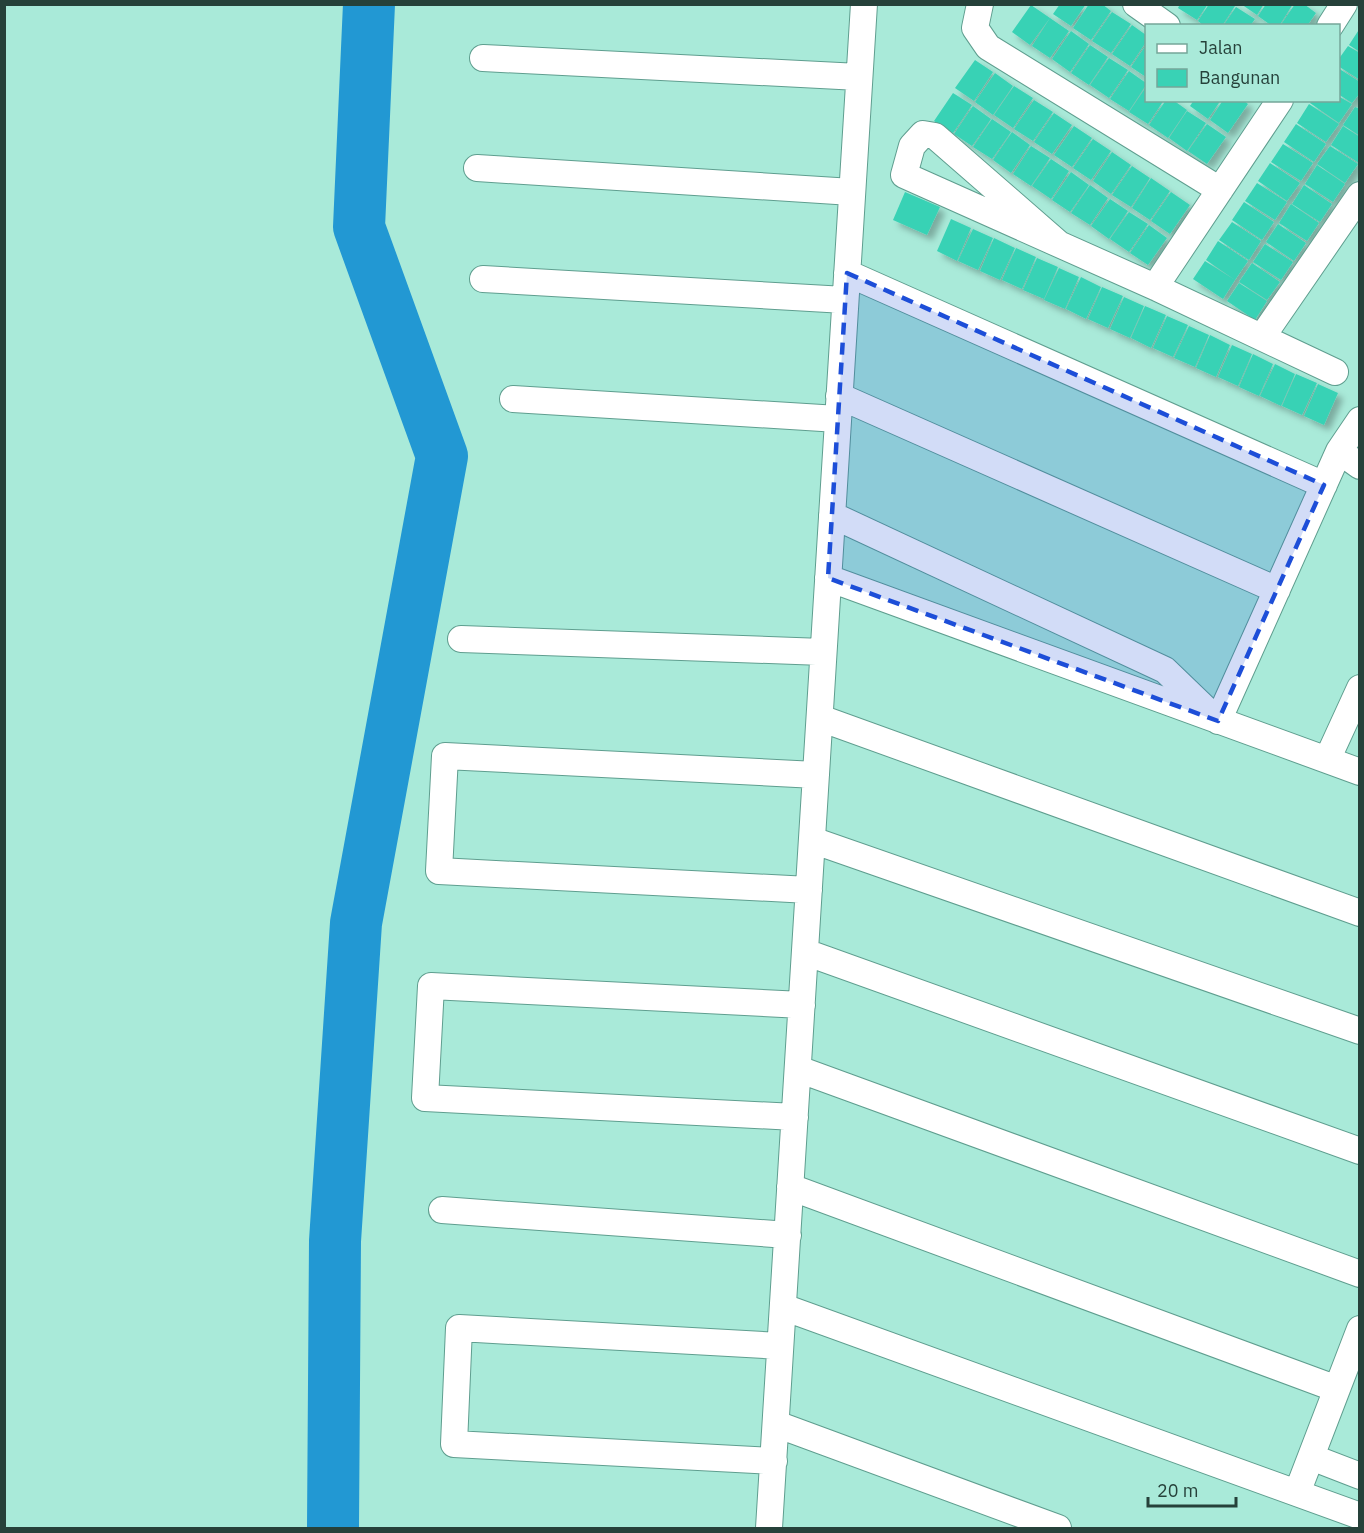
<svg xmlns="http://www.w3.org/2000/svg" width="1364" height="1533" font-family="'IBM Plex Sans',sans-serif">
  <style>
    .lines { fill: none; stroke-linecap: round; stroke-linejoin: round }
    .river { stroke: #2298d3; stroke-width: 52 }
    .building { fill: #39d2b5; filter: url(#shadow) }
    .minor-casing { stroke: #5f9e8f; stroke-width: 28 }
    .minor { stroke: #fff; stroke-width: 26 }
    .marked { fill: #1d4ed8; fill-opacity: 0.2; stroke: #1d4ed8; stroke-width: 4.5; stroke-dasharray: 12 8; stroke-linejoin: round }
  </style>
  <defs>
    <filter id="shadow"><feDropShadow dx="5.5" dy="5.5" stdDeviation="3" flood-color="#0004"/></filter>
  </defs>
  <rect width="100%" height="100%" fill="#a9ead9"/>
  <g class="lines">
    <path class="river" d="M333,1528L335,1241L356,923L442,456L359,227L369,4"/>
  </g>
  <path class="building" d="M1060,4H1086L1071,26L1053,14Z
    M1089,4H1102L1111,11L1091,40L1073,28Z
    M1180,4H1208L1197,20L1178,8Z
    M1209,4H1233L1235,6L1222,26H1204L1198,21Z
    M1241,4H1264L1257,15Z
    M1266,4H1293L1279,26H1272L1258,16Z
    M1295,4H1304L1316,13L1307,26H1280Z
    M1031,5L1050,18L1030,45L1012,32Z
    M1236,7L1255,19L1250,26H1223Z
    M1112,12L1131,24L1111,53L1092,41Z
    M1050,18L1069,31L1050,58L1032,46Z
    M1132,25L1146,35V42L1130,66L1112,54Z
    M1360,28V52L1349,45Z
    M1071,31L1089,44L1070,72L1052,59Z
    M1090,45L1108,57L1089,85L1071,73Z
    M1146,45V77L1131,67Z
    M1348,46L1360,53V80L1338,66V60Z
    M1109,58L1128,70L1109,98L1090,85Z
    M975,60L993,72L974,101L955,88Z
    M1338,68L1360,82V93L1352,103L1338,94Z
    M1129,71L1146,83V85L1129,111L1110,99Z
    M995,73L1013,86L993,115L975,102Z
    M1014,86L1033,98L1013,128L994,115Z
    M1146,87V100H1164L1148,124L1129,112Z
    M953,93L972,105L953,133L934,121Z
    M1338,96L1352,104L1339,123L1310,103L1312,100H1338Z
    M1034,100L1053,112L1033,141L1014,129Z
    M1166,100H1173L1187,110L1168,138L1149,125Z
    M1194,100H1221L1208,119L1190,106Z
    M1223,100H1243L1248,104L1228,133L1210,120Z
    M1309,104L1339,124L1326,142L1297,123Z
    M973,106L991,119L972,146L954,134Z
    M1355,107L1360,109V136L1343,125Z
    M1187,111L1206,123L1187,151L1169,138Z
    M1054,113L1072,125L1052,154L1034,142Z
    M992,119L1011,132L992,159L973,147Z
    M1207,124L1226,137L1207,164L1188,151Z
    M1296,124L1326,144L1314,162L1284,142Z
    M1074,126L1092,138L1072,167L1054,155Z
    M1343,126L1360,137L1359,163L1331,145Z
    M1012,132L1030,145L1011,173L993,160Z
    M1093,139L1111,151L1091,180L1073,168Z
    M1283,144L1313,163L1301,181L1271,162Z
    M1031,146L1050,158L1031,186L1013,174Z
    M1330,146L1358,164L1345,183L1317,164Z
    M1112,152L1131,165L1111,194L1093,181Z
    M1051,159L1069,171L1051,199L1032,186Z
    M1270,163L1300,183L1287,201L1258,181Z
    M1317,165L1345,184L1333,202L1305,184Z
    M1132,166L1150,178L1131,207L1112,195Z
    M1071,172L1089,185L1070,212L1052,200Z
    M1151,178L1170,191L1150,220L1132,208Z
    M1257,183L1287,202L1275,220L1245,201Z
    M1090,185L1108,198L1090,225L1071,213Z
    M1304,185L1332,204L1320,222L1292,204Z
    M905,192L940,207L927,235L893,220Z
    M1171,192L1190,205L1170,234L1151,221Z
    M1110,199L1128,211L1109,239L1091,226Z
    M1244,202L1274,222L1262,240L1232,220Z
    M1291,204L1319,223L1307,241L1279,223Z
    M1129,212L1148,224L1129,252L1110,239Z
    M951,219L971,228L957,261L937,251Z
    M1232,222L1261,241L1249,260L1219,240Z
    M1278,224L1306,243L1294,261L1266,242Z
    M1149,225L1167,238L1148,265L1130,253Z
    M973,229L993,238L978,270L958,261Z
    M994,238L1015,248L1000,280L980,271Z
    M1218,241L1248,261L1235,280L1206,260Z
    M1265,244L1293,262L1281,280L1253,262Z
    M1016,248L1036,257L1022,289L1002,280Z
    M1037,258L1058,267L1044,299L1023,290Z
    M1205,261L1235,280L1223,299L1193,279Z
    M1252,263L1280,282L1267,300L1239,282Z
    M1059,268L1079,277L1065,309L1044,300Z
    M1081,277L1101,287L1086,319L1066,309Z
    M1239,283L1267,301L1255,320L1227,301Z
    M1102,287L1123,296L1108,328L1088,319Z
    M1124,297L1144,306L1130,338L1110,329Z
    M1145,306L1166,315L1151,348L1131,338Z
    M1167,316L1188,325L1173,357L1153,348Z
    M1189,326L1209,335L1195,367L1174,358Z
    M1210,335L1230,345L1216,377L1196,368Z
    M1232,345L1252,354L1238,386L1218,377Z
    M1253,354L1273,364L1259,396L1239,387Z
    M1275,364L1295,374L1281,406L1260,396Z
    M1296,374L1317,383L1302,415L1282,406Z
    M1318,384L1338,393L1324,425L1304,416Z"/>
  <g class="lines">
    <defs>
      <path id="minor" d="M980,4L975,28L988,47L1220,190
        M1136,4L1167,26
        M1330,26L1344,4
        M483,58L859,77
        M477,168L852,192
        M1059,244L935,136L923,134L912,146L904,175L1155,287L1335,372
        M847,273L1324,485
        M483,279L845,300
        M1155,287L1280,100
        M1262,337L1360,195
        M839,396L1277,590
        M513,399L838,419
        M1339,451L1360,466
        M832,515L1165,670L1218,721L1339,451L1360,420
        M828,578L1360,772
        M461,639L823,652
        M820,718L1360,913
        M1327,760L1360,688
        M812,840L1360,1031
        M809,890L439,871L445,756L816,775
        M805,952L1360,1151
        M798,1069L1360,1274
        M795,1117L425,1098L431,986L802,1005
        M790,1187L1337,1389
        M442,1210L788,1235
        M783,1307L1360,1516
        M776,1424L1058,1528
        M1311,1457L1360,1476
        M774,1461L454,1444L459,1328L780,1346
        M1297,1493L1360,1329
        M769,1528L864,4"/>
    </defs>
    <use href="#minor" class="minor-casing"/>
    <use href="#minor" class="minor"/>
  </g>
  <path class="marked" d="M847,273L1324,485L1218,721L828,578Z"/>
  <rect width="1364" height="1533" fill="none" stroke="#26413a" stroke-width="12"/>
  <rect x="1145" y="24" width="195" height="78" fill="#a9ead9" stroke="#75a699" stroke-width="1.5"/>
  <rect x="1157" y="44" width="30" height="9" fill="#ffffff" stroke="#75a699" stroke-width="1.5"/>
  <text x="1199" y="54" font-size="18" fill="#26413a">Jalan</text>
  <rect x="1157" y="69" width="30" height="18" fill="#39d2b5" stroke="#75a699" stroke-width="1.5"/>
  <text x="1199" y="84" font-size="18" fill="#26413a">Bangunan</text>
  <path d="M1148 1497v9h88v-9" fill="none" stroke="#26413a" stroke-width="3"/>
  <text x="1157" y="1497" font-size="18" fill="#26413a" stroke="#a9ead9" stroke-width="4.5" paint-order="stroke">20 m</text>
</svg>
